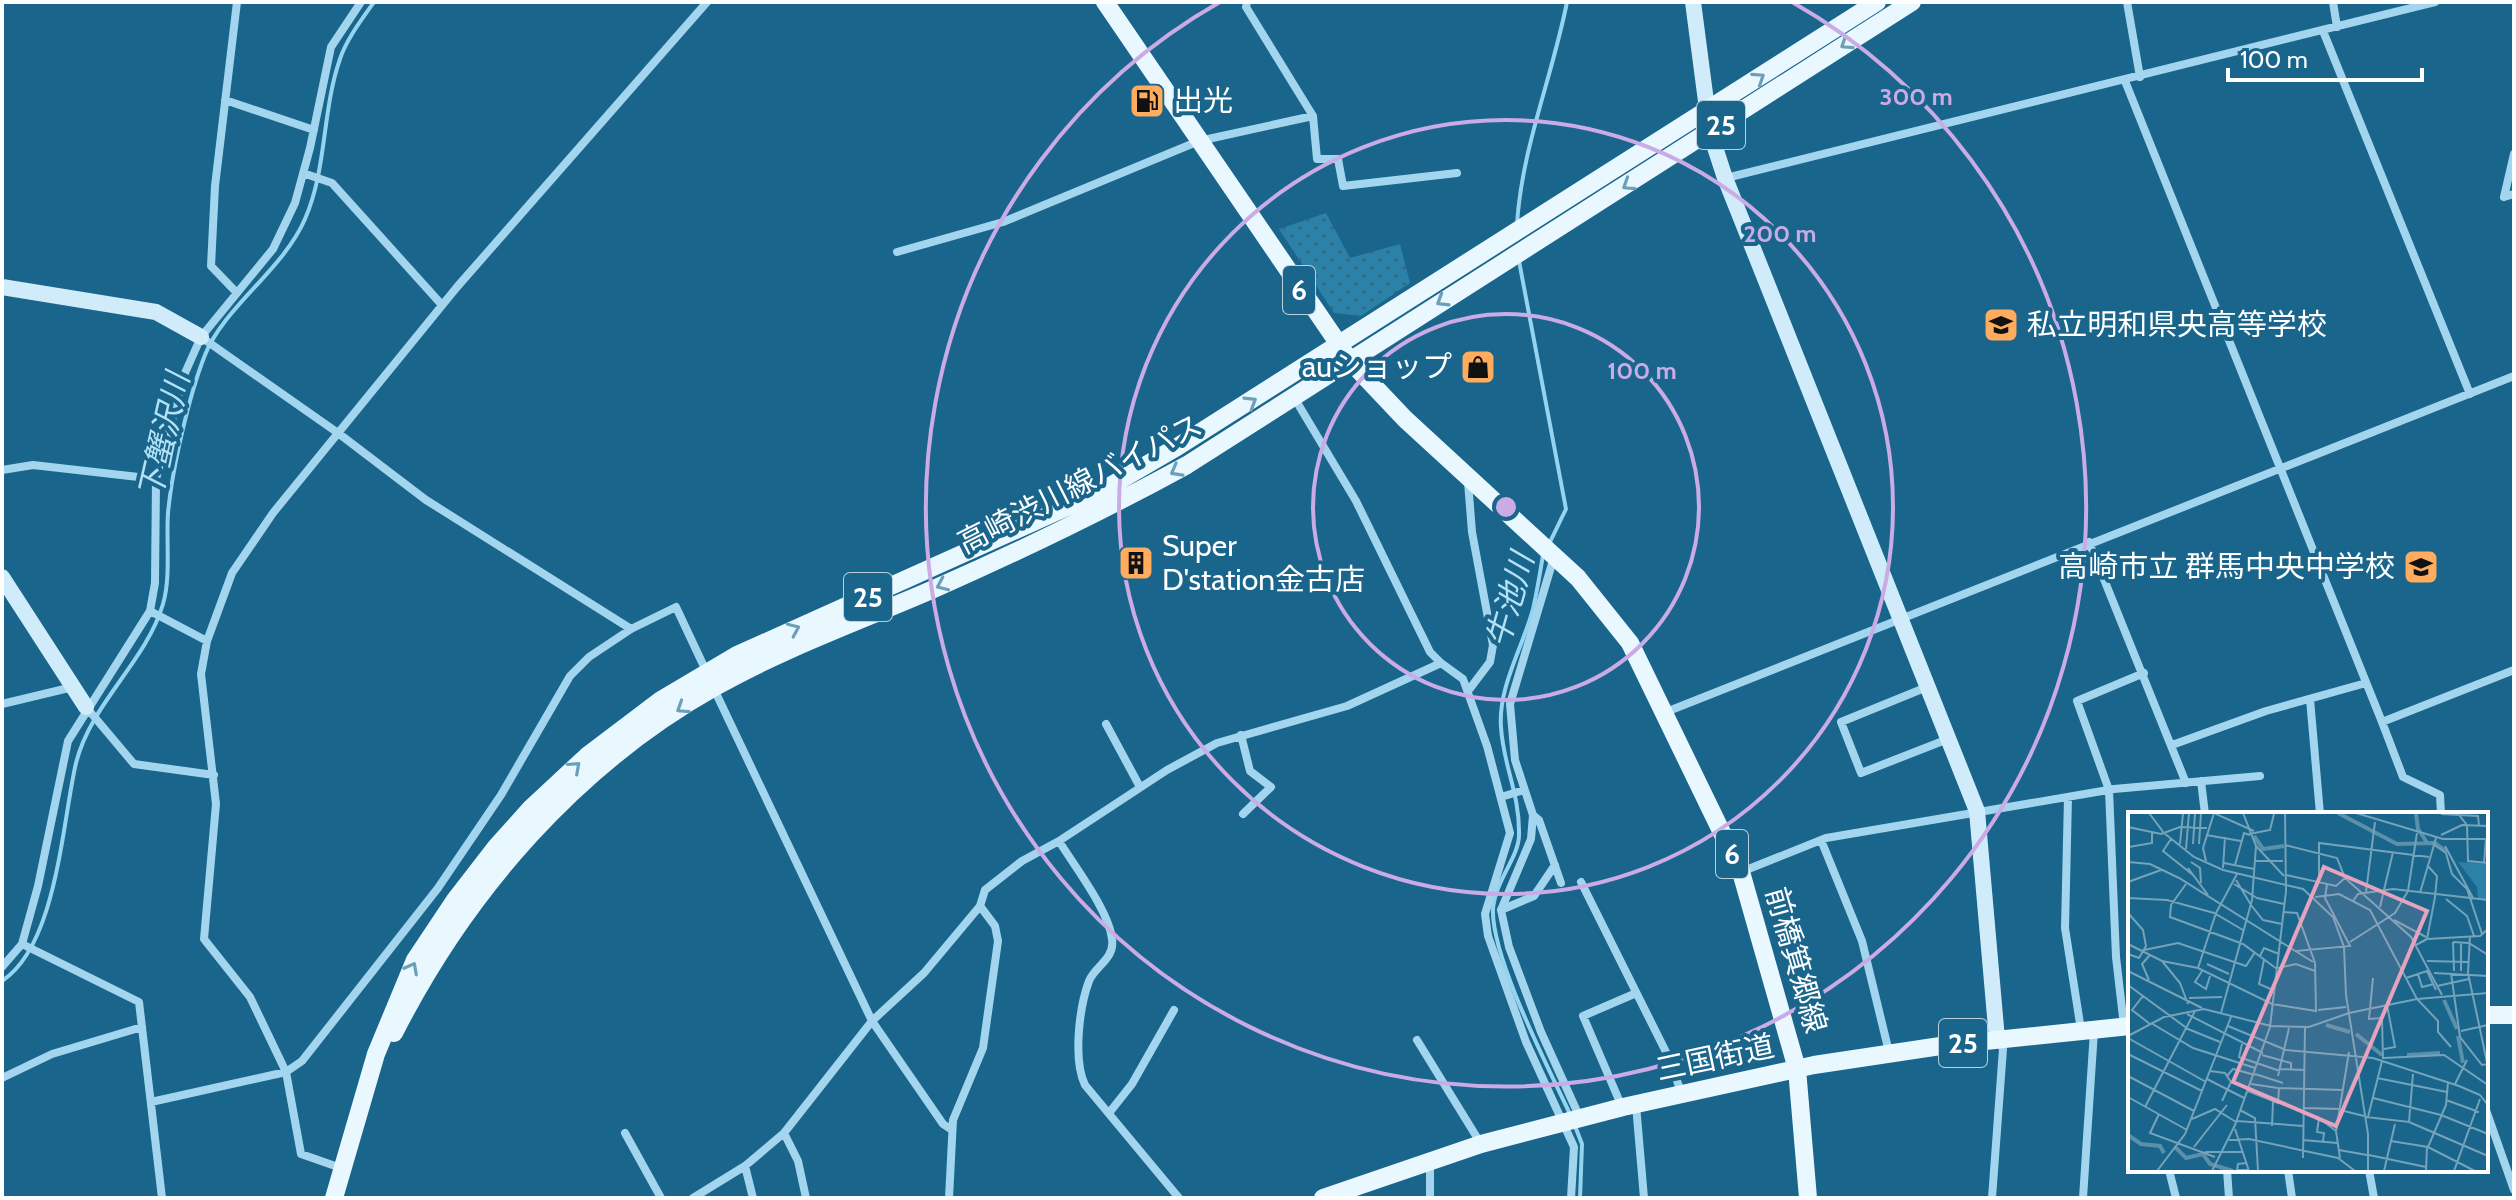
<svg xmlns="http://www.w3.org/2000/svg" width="2516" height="1200" font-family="Cabin,'Noto Sans JP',sans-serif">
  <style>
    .grass { fill: url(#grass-dots) }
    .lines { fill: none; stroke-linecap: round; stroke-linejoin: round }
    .stream { stroke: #95d4f0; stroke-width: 4 }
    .street { stroke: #a3d6ee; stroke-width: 8 }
    .secondary { stroke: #d0ecfa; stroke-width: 16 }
    .primary { stroke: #e9f7ff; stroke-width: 18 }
    .oneway { stroke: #6c9fb9 }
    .ring { fill: none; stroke: #caabe5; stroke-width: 4 }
    .labels { text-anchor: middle; stroke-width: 8; stroke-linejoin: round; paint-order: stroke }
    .shield { fill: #19658b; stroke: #bad1dc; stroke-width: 2 }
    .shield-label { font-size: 28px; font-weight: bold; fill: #fff }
    .poi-label { font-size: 30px; fill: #fff; stroke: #19658b; text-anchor: start }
    .street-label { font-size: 30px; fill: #fff; stroke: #19658b }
    .water-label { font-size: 32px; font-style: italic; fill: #b3e1f6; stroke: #19658b }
    .inset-river { fill: none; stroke: #5a90aa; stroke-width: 4 }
    .inset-road { fill: none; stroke: #75a3b9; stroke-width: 2 }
    .view { fill: #e7a3bd; fill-opacity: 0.15; stroke: #e7a3bd; stroke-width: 4 }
    .inset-edge { fill: none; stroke: #fff; stroke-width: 4 }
    .centre { fill: #caabe5; stroke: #19658b; stroke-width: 4 }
    .ring-label { font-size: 24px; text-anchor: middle; font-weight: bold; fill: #caabe5; stroke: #19658b; stroke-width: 8; stroke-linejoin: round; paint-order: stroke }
  </style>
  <defs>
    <pattern id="grass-dots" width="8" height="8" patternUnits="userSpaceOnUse" patternTransform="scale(2)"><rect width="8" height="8" fill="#2c81a9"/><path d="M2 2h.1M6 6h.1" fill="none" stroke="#3a697f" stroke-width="1.8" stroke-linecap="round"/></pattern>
  </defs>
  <rect width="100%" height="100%" fill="#19658b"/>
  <path class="grass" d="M1326,213L1350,258L1400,244L1410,283L1361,316L1334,313L1279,229Z"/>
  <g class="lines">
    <path class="stream" d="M1517,224C1522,147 1552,78 1567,2
      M1519,261L1566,509L1549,544
      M1543,555C1540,573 1537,592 1533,609C1523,647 1498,687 1501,727C1503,765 1520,794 1519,835C1519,857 1495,881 1493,909C1491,957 1548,1067 1570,1114
      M2,981C57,945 62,823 76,763C91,703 146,662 163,604C171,577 166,542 168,513C172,470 189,395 205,355C224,307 283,270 305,219C327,169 322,110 340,59C346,40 362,19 374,2
      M1575,1126L1582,1144L1580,1198"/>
    <path class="street" d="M237,2L215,186L211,266L237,293
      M2127,2L2140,77
      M2333,2L2337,27
      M2323,31L2470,394
      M2125,81L2382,722L2514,670
      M225,100L314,130
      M1313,116L1317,159H1338L1343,186L1457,173
      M2514,154L2504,197L2514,194
      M303,173L332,183L442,305
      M1726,178L2435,2
      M897,252L1003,222L1199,141L1313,116L1246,7L1247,2
      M201,337L338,433L426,500L631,629
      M1295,399L1356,501L1430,652L1441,663
      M2,470L33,465L156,479
      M2089,542L2186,783
      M1554,557L1510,704L1515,760L1533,815L1531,839L1501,910L1509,947L1541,1032L1580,1118
      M150,611L207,641
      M1927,687L1841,722L1861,773L1948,739
      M714,689L872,1021L943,1124L952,1130
      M1468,691L1490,662L1493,645L1472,532L1468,482
      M2310,699L2320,814
      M2,704L73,687
      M86,707L134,764L214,775
      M1666,712L2514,376
      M2382,722L2403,777L2440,795L2441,814
      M1106,724L1140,787
      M1241,735L1250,771L1271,787L1243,814
      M2172,745L2266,711L2366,683
      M2201,781L2205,814
      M1501,797L1524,790
      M2068,797L2065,928L2081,1030
      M1533,815L1539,820L1561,883
      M1821,840L1862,941L1889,1052
      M1059,841C1075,867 1109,911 1112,939C1115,959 1095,966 1089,981C1079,1008 1073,1060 1085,1085L1179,1198
      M1741,872L1826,838L2114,789L2260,776
      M1581,882L1666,1052L1682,1094
      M1501,910L1534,896L1555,865
      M22,944L139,1002L162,1198
      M2,967L22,944L38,886L68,741L150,611L155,583L156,479L185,373L201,337L273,249L295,203L310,148L331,47L361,2
      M2124,1026L2116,957L2109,790L2077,701L2144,673
      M1417,1040L1481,1144
      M2,1078L52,1054L142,1027
      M151,1102L286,1072L302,1061L438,888L501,795L570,676L589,657L631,629L676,607L707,673
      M1636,1105L1644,1198
      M1622,1107L1583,1016L1634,994
      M2486,1110L2514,1190
      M1109,1113L1132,1084L1174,1010
      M625,1133L661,1198
      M784,1133L798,1161L806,1198
      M745,1166L753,1198
      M341,1168L301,1154L286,1072L250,997L204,939L216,804L201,674L207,641L232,573L273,513L457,287L707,2
      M2169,1170L2176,1198
      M2227,1170L2229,1198
      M2288,1170L2292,1198
      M2369,1170L2374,1198
      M693,1198L745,1166L784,1133L872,1021L924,973L980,906L985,890L1022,861L1059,841L1167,770L1217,743L1347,706L1441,663L1463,679L1487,746L1510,833L1485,914L1488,936L1526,1042L1574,1147L1571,1198
      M949,1198L953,1120L983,1048L998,941L995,926L980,906
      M1430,1198V1163
      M1992,1198L2003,1049L1998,1041
      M2083,1198L2094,1031"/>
    <path class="secondary" d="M1693,2L1710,132L1725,178L1977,811L1997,1039
      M2,287L156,312L201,337
      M2,577L86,707"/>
    <path class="primary" d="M1105,2L1351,362L1405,419L1578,578L1630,643L1741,872L1797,1069L1808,1198
      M2486,1015H2514
      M394,1033C466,891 576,765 715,687C786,647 863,620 936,588C1022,550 1105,510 1187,465L1912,2
      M334,1198L376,1054L415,960L455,900L496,847L531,808L587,756L661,700L737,655L1098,493L1177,447L1877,2
      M1323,1198L1481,1144L1623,1107L1814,1065L1947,1045L2130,1026"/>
  </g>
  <defs><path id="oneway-chevron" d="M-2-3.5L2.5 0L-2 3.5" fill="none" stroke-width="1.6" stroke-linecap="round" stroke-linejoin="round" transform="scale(2)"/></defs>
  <g class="oneway">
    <use href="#oneway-chevron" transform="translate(1846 44) rotate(147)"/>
    <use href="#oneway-chevron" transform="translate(1759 78) rotate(-33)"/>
    <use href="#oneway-chevron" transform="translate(1628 185) rotate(147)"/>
    <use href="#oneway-chevron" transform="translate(1442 301) rotate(148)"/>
    <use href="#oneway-chevron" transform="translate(1251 402) rotate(-32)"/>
    <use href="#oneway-chevron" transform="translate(1176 471) rotate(151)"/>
    <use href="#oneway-chevron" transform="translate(942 585) rotate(156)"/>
    <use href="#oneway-chevron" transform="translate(794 629) rotate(-24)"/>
    <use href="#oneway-chevron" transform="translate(682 708) rotate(147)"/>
    <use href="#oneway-chevron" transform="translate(575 767) rotate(-42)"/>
    <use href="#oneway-chevron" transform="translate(412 968) rotate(-62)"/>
  </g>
  <g class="ring">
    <circle cx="1506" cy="507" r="193"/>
    <circle cx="1506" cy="507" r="387"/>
    <path d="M1792 2A580 580 0 1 1 1220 2"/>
  </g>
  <defs>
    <symbol id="fuel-square" viewBox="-11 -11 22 22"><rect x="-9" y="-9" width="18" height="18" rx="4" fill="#ffac5f" stroke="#19658b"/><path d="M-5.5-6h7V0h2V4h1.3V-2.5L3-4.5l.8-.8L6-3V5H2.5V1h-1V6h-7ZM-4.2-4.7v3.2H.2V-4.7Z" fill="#111"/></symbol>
    <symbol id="school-square" viewBox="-11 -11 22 22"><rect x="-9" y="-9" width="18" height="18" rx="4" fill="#ffac5f" stroke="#19658b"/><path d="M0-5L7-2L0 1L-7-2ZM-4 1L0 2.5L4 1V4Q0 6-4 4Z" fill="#111"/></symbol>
    <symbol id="shop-square" viewBox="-11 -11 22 22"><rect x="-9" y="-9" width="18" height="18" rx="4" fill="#ffac5f" stroke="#19658b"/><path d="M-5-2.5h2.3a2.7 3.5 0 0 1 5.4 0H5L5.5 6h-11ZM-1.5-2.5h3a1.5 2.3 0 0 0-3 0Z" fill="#111"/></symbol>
    <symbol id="building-square" viewBox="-11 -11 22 22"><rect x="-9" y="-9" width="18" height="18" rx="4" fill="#ffac5f" stroke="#19658b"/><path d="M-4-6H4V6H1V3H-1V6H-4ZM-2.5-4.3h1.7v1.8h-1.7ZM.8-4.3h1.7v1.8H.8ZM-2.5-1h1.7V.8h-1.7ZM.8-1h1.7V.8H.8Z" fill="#111"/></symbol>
  </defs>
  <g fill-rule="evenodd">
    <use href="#fuel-square" x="1127" y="81" width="40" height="40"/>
    <use href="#school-square" x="1981" y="305" width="40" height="40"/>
    <use href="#shop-square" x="1458" y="347" width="40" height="40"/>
    <use href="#building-square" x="1116" y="543" width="40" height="40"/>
    <use href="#school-square" x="2401" y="547" width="40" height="40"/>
  </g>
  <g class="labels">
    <g class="shield">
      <rect x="1697" y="101" width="48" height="48" rx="6"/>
      <rect x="1283" y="266" width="32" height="48" rx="6"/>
      <rect x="844" y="573" width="48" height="48" rx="6"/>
      <rect x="1716" y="830" width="32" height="48" rx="6"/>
      <rect x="1939" y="1019" width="48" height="48" rx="6"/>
    </g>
    <g class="shield-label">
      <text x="1721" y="135">25</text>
      <text x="1299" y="300">6</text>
      <text x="868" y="607">25</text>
      <text x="1732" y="864">6</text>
      <text x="1963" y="1053">25</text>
    </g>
    <g class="poi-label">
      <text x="1173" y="111">出光</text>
      <text x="2027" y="335">私立明和県央高等学校</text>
      <text x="1452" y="377" text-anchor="end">auショップ</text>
      <text x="1162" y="556">Super<tspan x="1162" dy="34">D'station金古店</tspan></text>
      <text x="2395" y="577" text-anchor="end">高崎市立 群馬中央中学校</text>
    </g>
    <g class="street-label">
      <text transform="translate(1080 484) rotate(-27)" y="10">高崎渋川線バイパス</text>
      <text transform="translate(1796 960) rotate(74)" y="10">前橋箕郷線</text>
      <text transform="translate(1715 1058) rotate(-12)" y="10">三国街道</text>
    </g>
    <g class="water-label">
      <text transform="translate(164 436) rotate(-77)" y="11">下蟹沢川</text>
      <text transform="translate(1510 600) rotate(-74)" y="11">牛池川</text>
    </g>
  </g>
  <g transform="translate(2128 812)">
    <rect width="360" height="360" fill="#19658b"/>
    <path d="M330,50L360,52V87H350L349,75Z" fill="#2c81a9"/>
    <path class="inset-river" d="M210,1L269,32L307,31L319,40M288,1L290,17L300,32M126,24L135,37L156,34M316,188L329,217M198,213L222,220M228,222L254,243M330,224L335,251M279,243L312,241M0,323L13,332L32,334L36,341M47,335L58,346L75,342L82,352L105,359"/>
    <path class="inset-road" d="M21,1L36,21L66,45L95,58L175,77L205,105L216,135L218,183L240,322V359M228,1L315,27H360M313,2L331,3L339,13L340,49L360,51M331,3L350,4L351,14M0,15L33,22L52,15L79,16M121,22L142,18L146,2M78,23L113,29M313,23L334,13L360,14M43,27L35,39L65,63M52,32L55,1M65,32L67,1M71,32L73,1M305,32L318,41L324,62L339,77L354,122M157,33L209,46L217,66L283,125L314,183M128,34L156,64M317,34L345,86M1,35L24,31V21M58,37L61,1M78,49L75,36L86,1L126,19M127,49H155M0,50L22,52L51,66L185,150M63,50L72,56L73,71M96,51L126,57M356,51L358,27M107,53L116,21L122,23M60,56L80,83M95,56L97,25M158,63L208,74L217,66M108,68L123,93M191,69V31L301,45M0,70L33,58M58,72L43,93L42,105L115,132L149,157M106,72L129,86L156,92M238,80L247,10M292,81L308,26M187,85L211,82L242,98L289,187L310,209V220L323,235M0,86L39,88L86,101L115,118M318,87L339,104L346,124M225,89L230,82L265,77L360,88M123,93L135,108L154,112M252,95L265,40M0,101L15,118L18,134L11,146L0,142M266,108L298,125M342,124L340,161L360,255M299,127L352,124L360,117M222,130L267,101L280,79L289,21M325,130L341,131L360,143M325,130L326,159M0,132L34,149L70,156L144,192L188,199L187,151L169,101L155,100M288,133L299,127L307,85L309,64L299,53M16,138L50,131L118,154L127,140M168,139L222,134L197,86L199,72M132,144L136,136L151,142M136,148L131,172L147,179M34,149L52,171L60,192M299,149L340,150M79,152L101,162M70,156L88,101L109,62M150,156L168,152L187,159M0,159L74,196M74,159L67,170L78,177L82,164M333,159V130M306,161L360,164M323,161L332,225L354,253L360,252M290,162L294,175L306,172M245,166L241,207L254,206L255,247M278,166L299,159L308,178M21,168L14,152L22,143M0,173L60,217L92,230M309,174L341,167M15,184L4,198L22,212M61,186L94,185M190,198L218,195M93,201L124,88L128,34L115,1M59,202L135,241M23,211L65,236L127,256M100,214L158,238L245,246L331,274L352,283L360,293M333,219L360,213M0,224L36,205L76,197L143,214L181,215L221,201L289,187L360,181M0,226L78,270M114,232L111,245L152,259M256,237L267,235L259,193M0,242L74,279M134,243L163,251V258M256,246L316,243L360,273M152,257L177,258M82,259L97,261L103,270L94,289M127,262L155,271M0,264L66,299M99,264L105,257L127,263M150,264L161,216M249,266L319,280M79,267L116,286M123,272L150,276M327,272L339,248M120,279L150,291L151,276L215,278M0,285L59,318M245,286L313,303L360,322M318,288L351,300M17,295L67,199M175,296L212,297M112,298L127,306L130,359M212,298L236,304M31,302L22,321L87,345M238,305L281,310L285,262M240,305L254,249M64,307L87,297L108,310M109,309L175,314M281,310L360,344M144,314L145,290M107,317L121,359M101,328L121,327L210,346L227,359M175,328L209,331M195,329L196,321L189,320L191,306L208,319M263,329L300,335L347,359M66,335L99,293M300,335L318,293L320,270M211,338L239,343M77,340H115M241,343L298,355M175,346L177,215M212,346L208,319L221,240M119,351L110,352L109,358H121M29,359L57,322L103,205M84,359L107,313L142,215L158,79L157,1M256,359L267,312M298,359L299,335M326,359L352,287"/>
    <path class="view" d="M196,55L299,99L208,314L105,270Z"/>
    <rect width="360" height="360" class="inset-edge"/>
  </g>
  <circle cx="1506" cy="507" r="12" class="centre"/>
  <g class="ring-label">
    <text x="1916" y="105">300 m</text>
    <text x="1780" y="242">200 m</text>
    <text x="1642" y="379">100 m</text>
  </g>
  <rect width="2516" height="1200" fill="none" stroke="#ffffff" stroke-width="8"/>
  <path d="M2228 68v12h194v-12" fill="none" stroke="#ffffff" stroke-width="4"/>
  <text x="2240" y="68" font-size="24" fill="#ffffff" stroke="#19658b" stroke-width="6" paint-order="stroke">100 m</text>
</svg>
